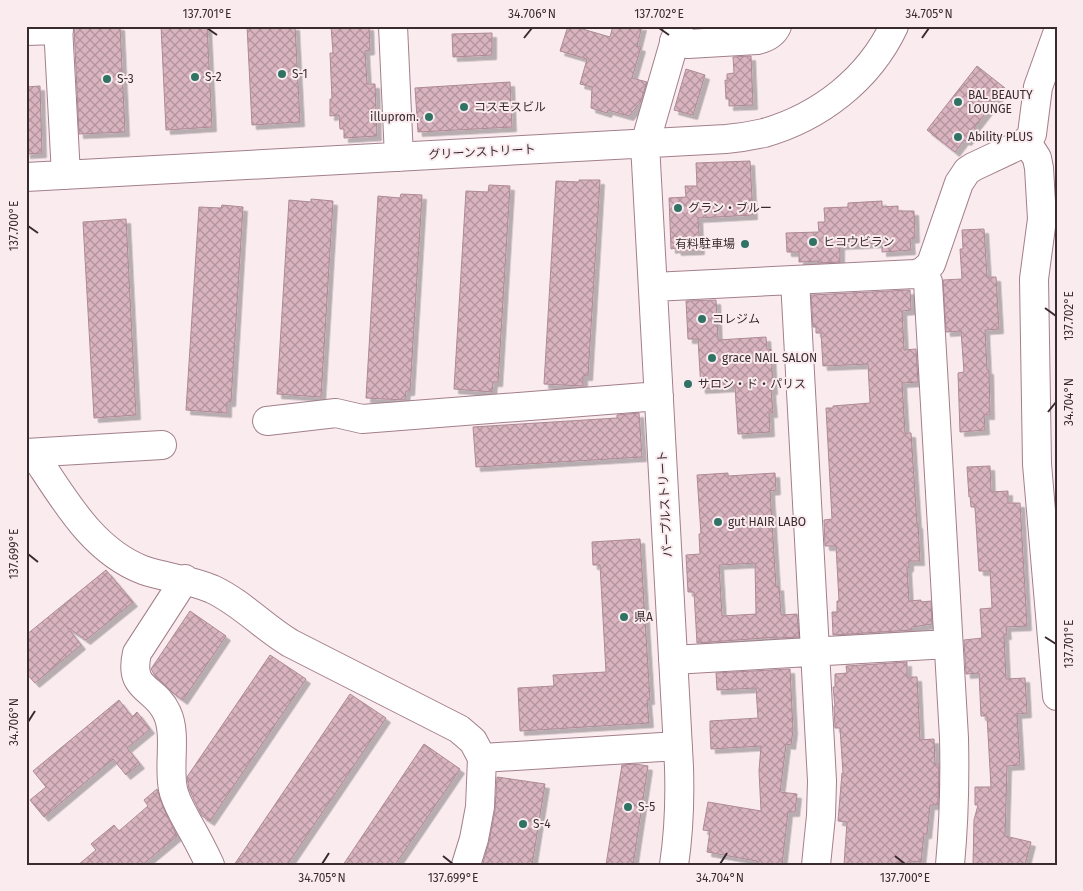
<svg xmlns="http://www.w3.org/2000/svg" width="1083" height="891" font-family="'Fira Sans','Noto Sans JP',sans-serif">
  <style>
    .building { fill: url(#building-cross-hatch); stroke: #ad8a95; fill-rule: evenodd; filter: url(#shadow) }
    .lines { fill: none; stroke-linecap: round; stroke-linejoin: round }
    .minor-casing { stroke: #a27f8b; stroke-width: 30 }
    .minor { stroke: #fff; stroke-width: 28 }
    .ticks { fill: none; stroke: #392b30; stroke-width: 2 }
    .poi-dot { fill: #307365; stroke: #faebef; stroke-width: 2 }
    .labels { text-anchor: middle; stroke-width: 4; stroke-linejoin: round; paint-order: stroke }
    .poi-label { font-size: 12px; fill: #392b30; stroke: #faebef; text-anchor: start }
    .street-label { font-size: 12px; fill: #392b30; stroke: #faebef }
    .neatline { fill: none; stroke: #392b30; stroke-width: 2 }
    .ticks-label { font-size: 12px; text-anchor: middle; fill: #392b30 }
  </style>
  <defs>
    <pattern id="building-cross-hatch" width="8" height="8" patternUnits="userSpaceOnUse" patternTransform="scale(1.25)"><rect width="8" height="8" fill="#d9b4c0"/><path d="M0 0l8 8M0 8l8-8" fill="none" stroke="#b1939c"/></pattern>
    <filter id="shadow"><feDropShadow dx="4.5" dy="4.5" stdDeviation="0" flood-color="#0004"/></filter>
  </defs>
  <rect width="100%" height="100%" fill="#faebef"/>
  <path class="building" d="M74,26H120L125,132L79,134Z
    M161,26H207L212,127L166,130Z
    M247,26H295L300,122L252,125Z
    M331,26H369L370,50L365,51L367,84H375L377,136L344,138V129H340L339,115L330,116V99H332L330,53H333Z
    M568,26H572L610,37L613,26H642L637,46L641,47L632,78L647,82L640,103L629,116L608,110L607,113L591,108L592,87L580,84L587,59L560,51Z
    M492,33V55L453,57L452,34Z
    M751,56L753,105L729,106V99H726L725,80L727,81V74L734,73L733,57Z
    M977,66L1005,88L974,128L976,130L967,141L964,140L955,152L927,130Z
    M686,69L705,75L693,115L674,110Z
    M510,82L512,127L418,132L415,88Z
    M40,86L42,153L26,154V87Z
    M750,161L753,215L698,218L700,250L677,251L676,248L671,249L669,198L686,197L685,186H697L696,163Z
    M579,180H600L588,376H583V386L544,384L556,181L579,182Z
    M489,185L510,186L498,382H493L492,392L454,389L466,191L488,192Z
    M401,194L422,195L410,391H406L405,400L366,398L378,196L400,198Z
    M311,199L333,201L321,397L277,394L289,200L311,202Z
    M882,201V207L898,206V211H914L915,238L910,239L911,250L882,252V243L840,245V262L818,263V261L799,262V252H787L786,233L819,232L818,222H825L824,208L848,207V203Z
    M222,205L243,207L231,402H227V413L186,410L199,207L221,208Z
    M126,219L136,415L94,418L83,222Z
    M984,229L987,277H996L999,329L985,330L987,370H989L990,415H984L985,430L960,432L958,373L964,372L961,331L946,332L943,280L962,279L960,249H963L962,230Z
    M910,290L911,310L902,311L904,350L916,349L918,382L902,383L905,433H911L917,524H918L920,561H909V567L907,568L909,601L921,600V602L931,601L932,624L912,627V630L833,635L832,612H837V601H839L836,546H825L824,520L832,519L826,408H833V406L870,403L868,364L823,366L821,333H816V327H813L811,295Z
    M716,300L718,340L766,337L767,349H771L773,390H771L773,413H769L770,432L738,434L735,387L701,389L698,339H688L686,301Z
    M639,413L642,457L476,467L473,427L617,418V415Z
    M990,466L991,492L1008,491V503H1020L1027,626L1006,627L1007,635H1004L1006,679L1025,678L1027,713L1017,714L1020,765L1007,766L1005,836L1031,842L1025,865H973L974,820L978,805H975V787H991L987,716H981L979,673L966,674L964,640L982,638L980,609L992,608L990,571H979L975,507H971L970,496L969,497L967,467Z
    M728,473V476L775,473L776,490L770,491L776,587L779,586L781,615L797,614L799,637L777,638V637L697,643L694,592H688L686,555L700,554L699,534H701L697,475ZM755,563L756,614L722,616L719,565Z
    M640,539L650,700H647L649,723L520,731L518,688L554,686L553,675L606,672L600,565H593L592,542Z
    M106,570L133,602L86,640L67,627L81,645L35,683L26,673V635Z
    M190,611L226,636L183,700L173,693L155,676L151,669Z
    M270,655L306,679L210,821L202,816L195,802L189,789L187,777Z
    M907,662V677H917L920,740L934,739L935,764H939L938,805H930L927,834H924L921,862L910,861V864L896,862V865H844L847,822L838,821L842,773H843L840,728H835L834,706H835L833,687H835V674L847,673L846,666Z
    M790,669L793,730L791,745L786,744L780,792L797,794L795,812H788L782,865H757V861L707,852L710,831L703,830L708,802L761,811L759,771L761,746L711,749L710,730V721L758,718L756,688L717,690L716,673Z
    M350,694L386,718L287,865H234Z
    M119,700L132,717L137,712L150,729L127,748L140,764L126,775L113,759L44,817L30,800L46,787L33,771Z
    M424,744L460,769L395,865H343Z
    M635,764L648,766L633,865H606L622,765Z
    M497,777L545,784L532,865H498L483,863L489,842L495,810Z
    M157,789L163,807L177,836L142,865H78L96,850L91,844L114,825L119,831L148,806L144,800Z"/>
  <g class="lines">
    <defs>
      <path id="minor" d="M58,26L66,175
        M393,26L399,157
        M26,31L59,30
        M674,41L688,44L757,40C766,38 773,35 777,26
        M1026,141L1037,158L1039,168L1042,219L1034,279L1037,464L1057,696
        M26,177L726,139C738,138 751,136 764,133C820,117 869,79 894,26
        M922,272L928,282L954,738C955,780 954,822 950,865
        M795,280L822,781L821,816L816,865
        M653,287L915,274L922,272L931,264L959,183L967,171L973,167L1024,143L1029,139L1032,134L1038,87L1057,34
        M267,421L336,413L362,419L659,396
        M26,453L162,445
        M33,453C63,497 91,550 143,570C166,578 189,579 212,589C242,603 263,627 290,643L459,729L473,741L482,758L480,807L474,839L466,865
        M185,579L137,653C128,691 155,686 167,713C177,734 168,766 173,789C175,800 182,811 187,821C195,835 203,850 210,865
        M673,660L948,644
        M482,758L678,746
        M674,865C679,832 680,800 679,767L645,144L679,26"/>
    </defs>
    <use href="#minor" class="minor-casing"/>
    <use href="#minor" class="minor"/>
  </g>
  <path class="ticks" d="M207,28L217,35M659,28L669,35M524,38L532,28M922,38L929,28M28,226L38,233M1045,308L1056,316M1048,412L1056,402M28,554L38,562M1045,637L1056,644M28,722L35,711M443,856L453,864M895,856L905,864M322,864L329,853M720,864L727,853"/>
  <g class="poi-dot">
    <circle cx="282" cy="74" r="5"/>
    <circle cx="195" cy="77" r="5"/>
    <circle cx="107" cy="79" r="5"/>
    <circle cx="958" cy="102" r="5"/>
    <circle cx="464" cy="107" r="5"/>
    <circle cx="429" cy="117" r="5"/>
    <circle cx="958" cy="137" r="5"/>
    <circle cx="678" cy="208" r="5"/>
    <circle cx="813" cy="242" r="5"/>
    <circle cx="745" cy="244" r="5"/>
    <circle cx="702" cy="319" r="5"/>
    <circle cx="712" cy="358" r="5"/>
    <circle cx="688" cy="384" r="5"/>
    <circle cx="718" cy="522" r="5"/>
    <circle cx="624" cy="617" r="5"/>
    <circle cx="628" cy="807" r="5"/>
    <circle cx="523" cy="824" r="5"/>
  </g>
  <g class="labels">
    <g class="poi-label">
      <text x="292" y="78">S-1</text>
      <text x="205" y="81">S-2</text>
      <text x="117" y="83">S-3</text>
      <text x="968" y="99">BAL BEAUTY<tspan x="968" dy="14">LOUNGE</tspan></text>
      <text x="474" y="111">コスモスビル</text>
      <text x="419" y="121" text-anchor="end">illuprom.</text>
      <text x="968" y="141">Ability PLUS</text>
      <text x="688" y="212">グラン・ブルー</text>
      <text x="823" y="246">ヒコウビラン</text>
      <text x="735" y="248" text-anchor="end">有料駐車場</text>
      <text x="712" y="323">コレジム</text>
      <text x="722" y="362">grace NAIL SALON</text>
      <text x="698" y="388">サロン・ド・パリス</text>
      <text x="728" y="526">gut HAIR LABO</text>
      <text x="634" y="621">県A</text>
      <text x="638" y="811">S-5</text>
      <text x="533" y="828">S-4</text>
    </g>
    <g class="street-label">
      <text transform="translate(482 152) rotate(-3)" y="4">グリーンストリート</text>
      <text transform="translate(665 504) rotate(-93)" y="4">パープルストリート</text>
    </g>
  </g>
  <rect width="1083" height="891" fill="none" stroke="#faebef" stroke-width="55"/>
  <rect x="28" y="28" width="1028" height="836" class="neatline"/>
  <g class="ticks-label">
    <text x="207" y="18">137.701°E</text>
    <text x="532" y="18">34.706°N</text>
    <text x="659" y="18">137.702°E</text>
    <text x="929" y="18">34.705°N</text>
    <text transform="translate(14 226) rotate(-90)" y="4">137.700°E</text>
    <text transform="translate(1069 316) rotate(-90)" y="4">137.702°E</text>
    <text transform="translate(1069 402) rotate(-90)" y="4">34.704°N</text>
    <text transform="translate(14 554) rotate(-90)" y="4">137.699°E</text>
    <text transform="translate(1069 644) rotate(-90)" y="4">137.701°E</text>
    <text transform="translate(14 722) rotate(-90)" y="4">34.706°N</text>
    <text x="322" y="882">34.705°N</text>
    <text x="453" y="882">137.699°E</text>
    <text x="720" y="882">34.704°N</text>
    <text x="905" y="882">137.700°E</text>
  </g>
</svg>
